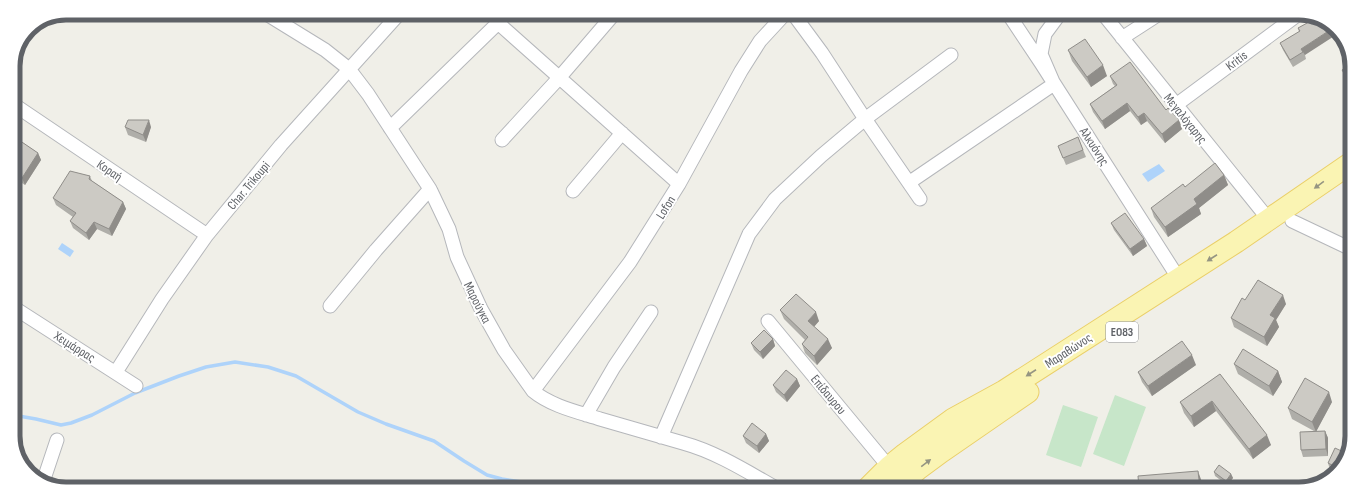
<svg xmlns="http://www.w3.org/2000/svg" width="1365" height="502" font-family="'Sofia Sans Condensed',sans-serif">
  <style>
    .green { fill: #c7e6c9 }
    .water { fill: #aed3fa }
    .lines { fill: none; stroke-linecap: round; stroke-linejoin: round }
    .stream { stroke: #aed3fa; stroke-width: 3.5 }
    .street-casing { stroke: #b5b7bb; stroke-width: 15 }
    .primary-casing { stroke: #eacf68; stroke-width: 23 }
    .street { stroke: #fff; stroke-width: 13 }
    .primary { stroke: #faf4b3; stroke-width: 21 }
    .wall { fill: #afaea9 }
    .shaded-wall { fill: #8f8d89 }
    .building { fill: #cccac4; stroke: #8f8d89 }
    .oneway { fill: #959582 }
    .labels { text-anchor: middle; stroke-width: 4; stroke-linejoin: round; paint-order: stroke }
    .shield { fill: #fff; stroke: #8f9195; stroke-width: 1 }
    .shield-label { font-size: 12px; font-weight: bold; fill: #5f6267 }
    .street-label { font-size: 13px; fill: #5f6267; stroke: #fff }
    .rim { fill: none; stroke: #5f6267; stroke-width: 5 }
  </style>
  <rect width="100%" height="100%" fill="#f0efe8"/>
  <path class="green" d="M1115,395L1146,407L1124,466L1093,454Z
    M1063,405L1098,417L1081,467L1046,455Z"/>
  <path class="water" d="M1159,164L1165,171L1148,182L1142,174Z
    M62,243L74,251L70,257L58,249Z"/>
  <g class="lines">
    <path class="stream" d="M13,415L36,419L61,425L71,423L92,415L135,393L179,376L206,367L235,362L268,367L296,376L358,412L386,424L434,441L464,461L487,475L502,479L522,482L546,487"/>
    <defs>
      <path id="street" d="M265,13L325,50L349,69L368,94L430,189L449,229L457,257L481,309L504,350L533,391C551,406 578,412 600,419C628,427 655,435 683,443C716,452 746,471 776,488
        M794,15L822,53L865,119L920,199
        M1009,15L1041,63L1179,279
        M1104,15L1269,220
        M498,23L679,184
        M1122,38L1156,16
        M13,104L207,235
        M1176,105L1296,16
        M390,128L498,23L506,14
        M502,140L559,78L614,14
        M910,182L1054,84L1041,54L1045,34L1059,15
        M573,191L622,133
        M1292,221L1351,249
        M330,306L376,250L430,189
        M13,307L136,386
        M768,321L889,467
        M116,372L162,299L207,235L281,145L399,14
        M533,391L630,262L679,184L741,71L760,41L784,15
        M586,415L614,367L651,312
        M661,437L749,234L775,199L821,156L865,119L951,55
        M43,482L57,440"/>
      <path id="primary" d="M868,488L889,467L905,454L953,419L1004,391L1236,242L1351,163
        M897,488L918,469L941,452L1028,392"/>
    </defs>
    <use href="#street" class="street-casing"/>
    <use href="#primary" class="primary-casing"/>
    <use href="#street" class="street"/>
    <use href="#primary" class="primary"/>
  </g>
  <path class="wall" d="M1309,22L1305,55L1306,59L1293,67L1283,50L1280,43L1299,32L1298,28Z
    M1068,50L1107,76L1091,87L1072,61Z
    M1352,63V91L1347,84L1342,70Z
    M1110,76L1166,110L1179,120L1182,129L1165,143L1147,121L1141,125L1130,111L1105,129L1093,112L1090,104L1115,86L1113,84Z
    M125,127H151L146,142L128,135Z
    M13,136L38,153L41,160L25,185L13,177Z
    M1078,137L1086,157L1066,165L1058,146Z
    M1224,175L1228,185L1199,208L1201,214L1168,237L1154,217L1151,208L1185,187Z
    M90,176L92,181L123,202L126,209L112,236L97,229L89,240L73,228L70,221L73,217L56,205L53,198Z
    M1111,223L1144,239L1147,246L1133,256L1114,230Z
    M1245,300L1286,304L1276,320L1279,327L1267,346L1234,327L1231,318Z
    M780,310L819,321L814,327L832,348L817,365L805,353L802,344L805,340L784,319Z
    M773,339L775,346L763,359L754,350L751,343Z
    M1234,364L1278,371L1282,382L1273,396L1238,374Z
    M1196,365L1152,396L1142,382L1138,372Z
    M1220,374L1271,445L1253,459L1216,411L1194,427L1184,413L1180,402Z
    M797,379L800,386L787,402L776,392L773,385Z
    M1332,402L1316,431H1325L1328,438V456L1303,457L1301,450L1314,431L1292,419L1288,408Z
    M766,434L769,441L759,453L746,443L743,436Z
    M1348,454L1333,474L1331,473L1328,463Z
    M1214,472L1231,474L1233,478L1227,485L1215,476Z"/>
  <path class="shaded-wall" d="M1333,28L1339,33L1305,55L1301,49Z
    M1103,65L1107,76L1091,87L1087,77Z
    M1127,103L1130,111L1105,129L1102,121Z
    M1144,113L1147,121L1141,125L1138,117Z
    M149,120L151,127L146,142L143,135Z
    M1179,120L1182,129L1165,143L1162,134Z
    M38,153L41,160L25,185L22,178Z
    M1224,175L1228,185L1199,208L1201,214L1168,237L1165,227L1194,199Z
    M123,202L126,209L112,236L109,229Z
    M94,222L97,229L89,240L86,233Z
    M1144,239L1147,246L1133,256L1130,249Z
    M1283,295L1286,304L1276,320L1279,327L1267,346L1264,337L1270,315Z
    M816,312L819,321L811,330L808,321Z
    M773,339L775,346L763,359L760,352Z
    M828,339L832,348L817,365L814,356Z
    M1192,355L1196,365L1152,396L1148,386Z
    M1278,371L1282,382L1273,396L1269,386Z
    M797,379L800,386L787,402L784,395Z
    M1329,392L1332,402L1316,432L1312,422Z
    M1212,401L1216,411L1194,427L1191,416Z
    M1325,431L1328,438V456L1326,449Z
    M766,434L769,441L759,453L757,446Z
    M1267,435L1271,445L1253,459L1249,449Z
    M1198,471L1203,485L1204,489H1200Z
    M1231,474L1233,478L1227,485L1226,481Z"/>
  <path class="building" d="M1320,18L1333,28L1301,49L1303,52L1290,60L1280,43L1300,31L1298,28L1309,22L1311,24Z
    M1085,39L1103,65L1087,77L1068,50Z
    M1130,62L1166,110L1168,108L1179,120L1162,134L1144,113L1138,117L1127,103L1102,121L1090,104L1117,85L1110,76Z
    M1352,63V84L1342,70Z
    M128,120H149L143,135L125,127Z
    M13,136L38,153L22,178L13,172Z
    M1078,137L1083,150L1063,158L1058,146Z
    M1215,163L1224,175L1194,199L1197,204L1165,227L1151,208L1183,184L1185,187Z
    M70,171L90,176L89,179L123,202L109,229L94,222L86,233L70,221L76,213L53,198Z
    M1125,213L1144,239L1130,249L1111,223Z
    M1258,280L1283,295L1270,315L1275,318L1264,337L1231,318L1242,298L1245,300Z
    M796,294L816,312L808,321L828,339L814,356L802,344L808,337L780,310Z
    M764,330L773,339L760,352L751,343Z
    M1182,341L1192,355L1148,386L1138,372Z
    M1243,349L1278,371L1269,386L1234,364Z
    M786,370L797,379L784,395L773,385Z
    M1220,374L1267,435L1249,449L1212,401L1191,416L1180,402Z
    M1305,378L1329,392L1312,422L1288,408Z
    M752,423L766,434L757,446L743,436Z
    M1325,431L1326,449L1301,450L1300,432Z
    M1335,448L1348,454L1338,468L1328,463Z
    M1219,465L1231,474L1226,481L1214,472Z
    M1198,471L1200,489H1139L1138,476Z"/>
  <defs><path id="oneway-solid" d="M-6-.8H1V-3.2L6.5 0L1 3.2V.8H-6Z"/></defs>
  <g class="oneway">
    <use href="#oneway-solid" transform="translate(1319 185) rotate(144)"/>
    <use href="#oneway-solid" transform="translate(1212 258) rotate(147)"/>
    <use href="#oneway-solid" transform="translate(1031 373) rotate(147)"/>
    <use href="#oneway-solid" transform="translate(926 463) rotate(-37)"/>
  </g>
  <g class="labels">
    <rect class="shield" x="1106" y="322" width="32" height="20" rx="3"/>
    <g class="shield-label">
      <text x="1122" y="336">ΕΟ83</text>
    </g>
    <g class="street-label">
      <text transform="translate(1236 60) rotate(-37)" y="5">Kritis</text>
      <text transform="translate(1186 118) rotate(51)" y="5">Μεγαλόχαρης</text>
      <text transform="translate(1095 146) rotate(57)" y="5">Αλκυόνης</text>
      <text transform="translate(110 170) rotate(34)" y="5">Κοραή</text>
      <text transform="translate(248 185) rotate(-50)" y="5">Char. Trikoupi</text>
      <text transform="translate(665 207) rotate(-58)" y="5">Lofon</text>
      <text transform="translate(478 302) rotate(63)" y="5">Μαρούγκα</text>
      <text transform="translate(75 346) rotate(32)" y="5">Χειμάρρας</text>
      <text transform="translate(1068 350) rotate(-33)" y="5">Μαραθώνος</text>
      <text transform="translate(829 394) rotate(50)" y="5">Επίδαυρου</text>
    </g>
  </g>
  <path d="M0 0H1365V502H0ZM66 20H1299A46 46 0 0 1 1345 66V436A46 46 0 0 1 1299 482H66A46 46 0 0 1 20 436V66A46 46 0 0 1 66 20Z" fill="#fff" fill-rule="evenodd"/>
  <path class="rim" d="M66 20H1299A46 46 0 0 1 1345 66V436A46 46 0 0 1 1299 482H66A46 46 0 0 1 20 436V66A46 46 0 0 1 66 20Z"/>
</svg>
